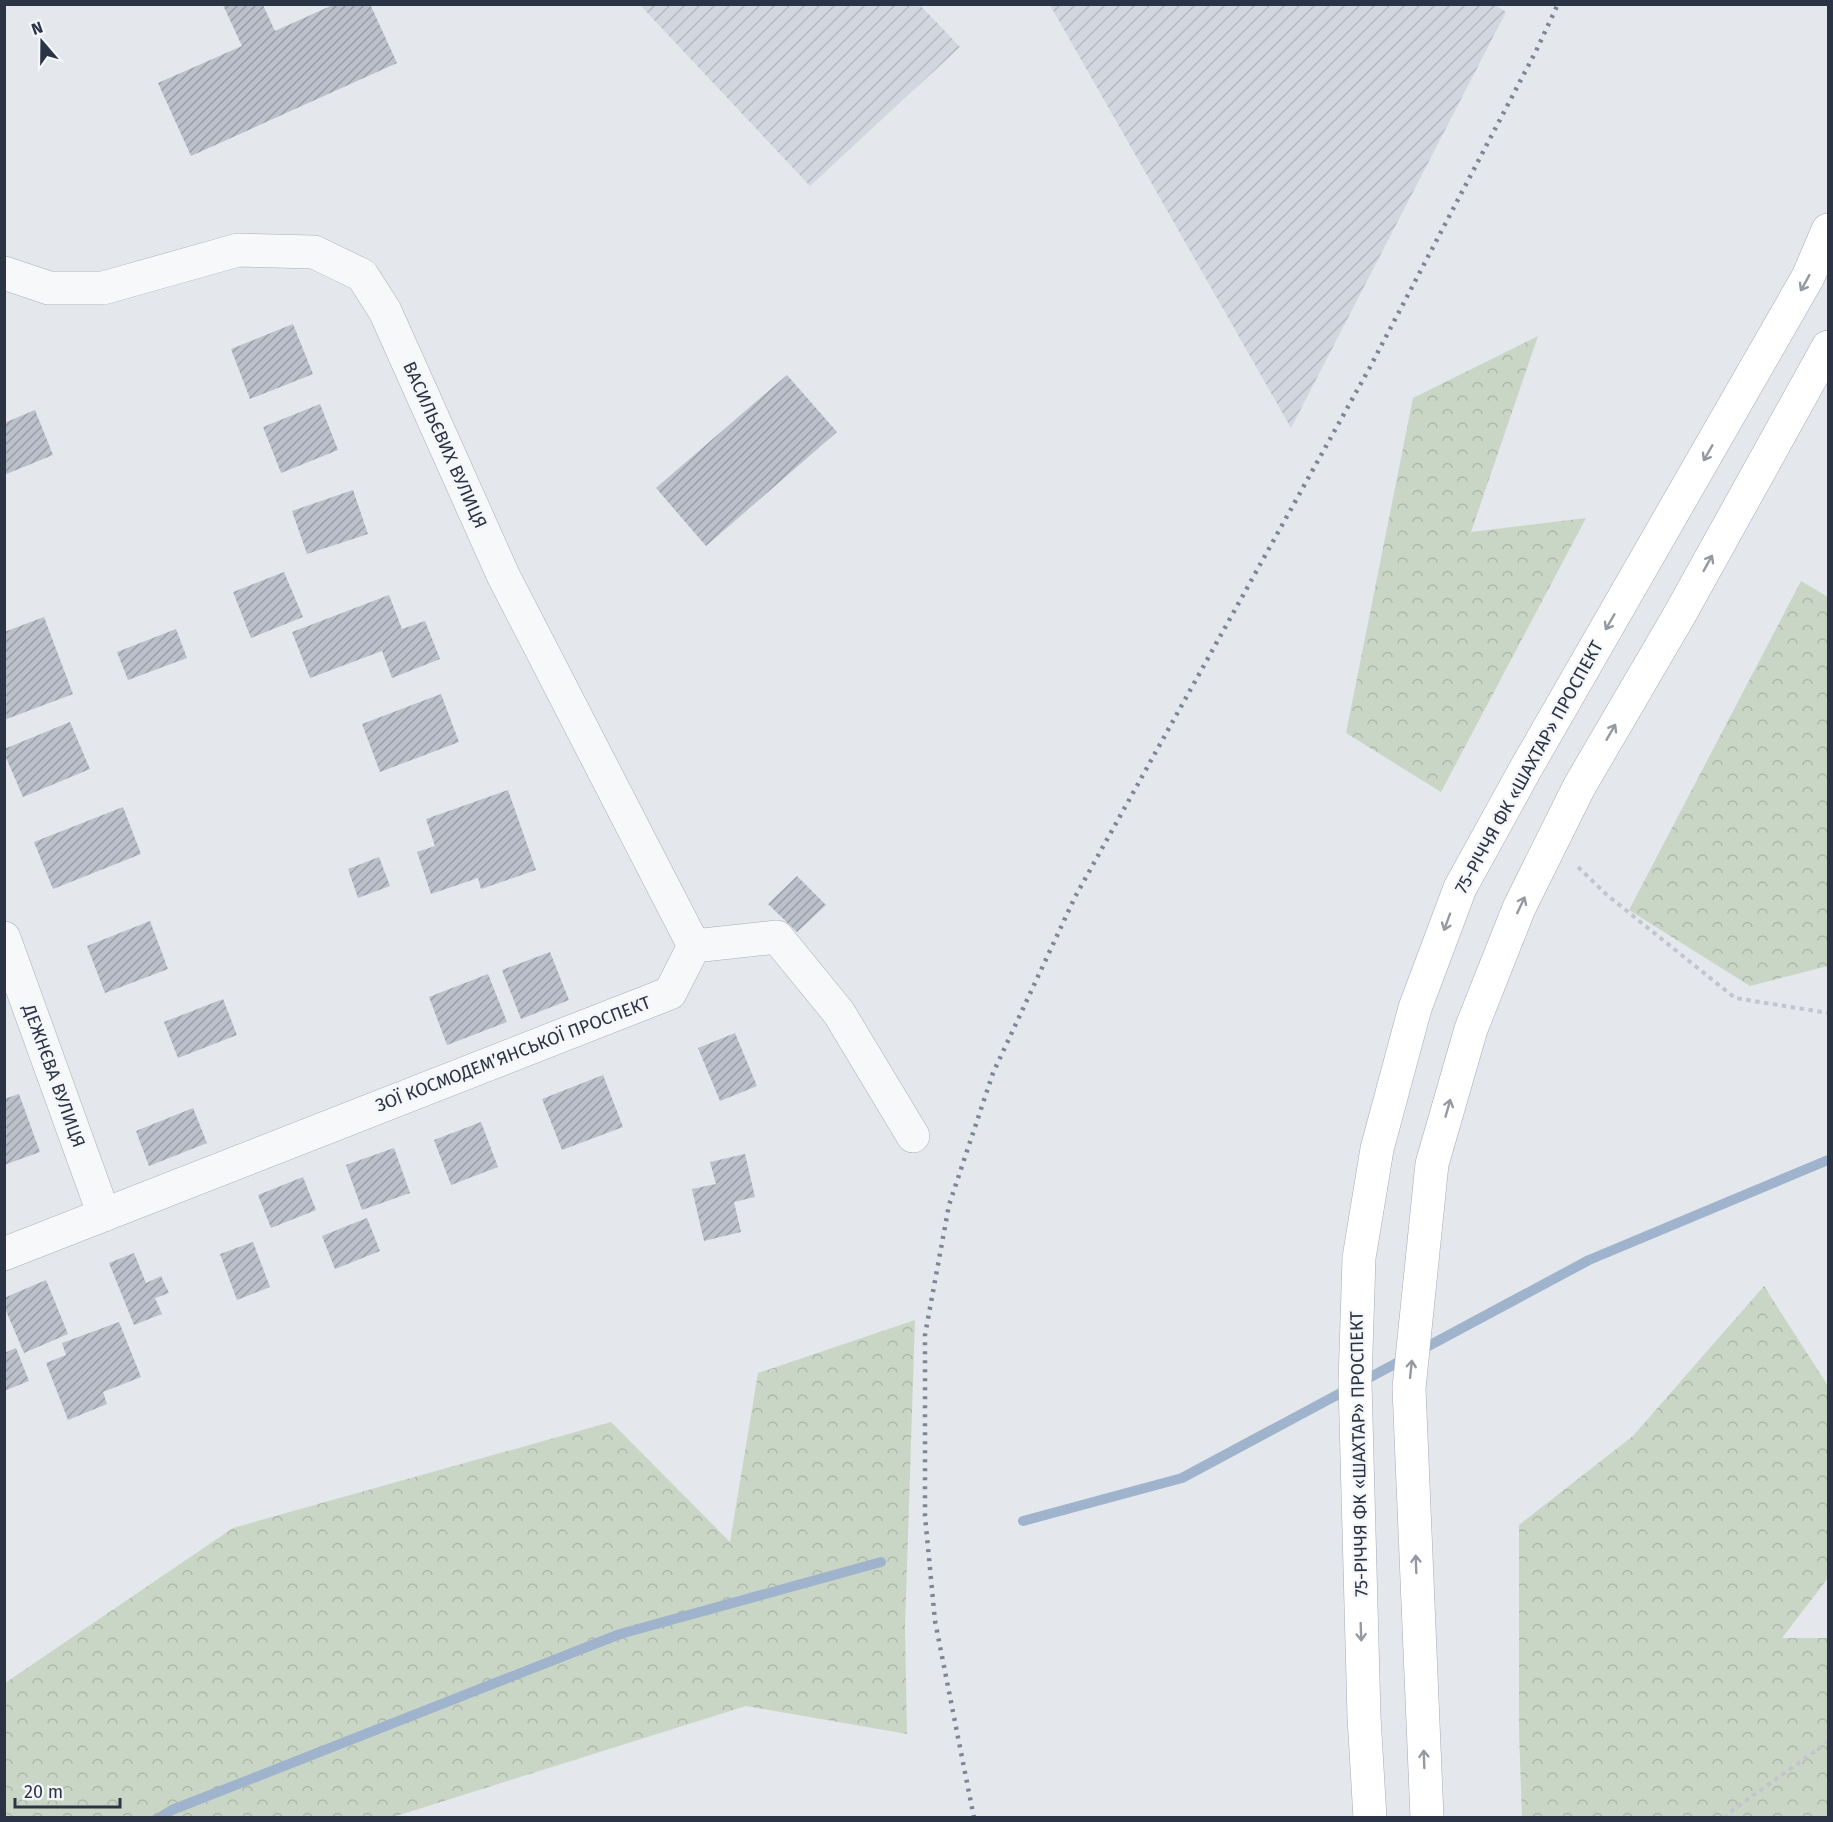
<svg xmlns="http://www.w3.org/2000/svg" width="1833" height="1822" font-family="'Fira Sans',sans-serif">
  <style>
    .industrial { fill: url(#industrial-furrows) }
    .forest { fill: url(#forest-crowns) }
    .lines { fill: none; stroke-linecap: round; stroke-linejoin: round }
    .stream { stroke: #9fb4cc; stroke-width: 10 }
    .building { fill: url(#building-hatch) }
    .minor-casing { stroke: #a9aeb7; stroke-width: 34 }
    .major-casing { stroke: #a3abb8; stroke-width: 34 }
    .path { stroke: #c2c5cb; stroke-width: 4; stroke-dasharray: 4.5 4.5; stroke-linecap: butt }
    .minor { stroke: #f7f8fa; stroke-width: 33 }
    .major { stroke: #fff; stroke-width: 33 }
    .rail { stroke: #7d8696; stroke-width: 4.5; stroke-dasharray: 3 6; stroke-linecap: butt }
    .oneway { stroke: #959aa2 }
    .labels { text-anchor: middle; stroke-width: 4.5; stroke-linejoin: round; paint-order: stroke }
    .street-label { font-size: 18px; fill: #2b3445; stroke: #f4f6f9 }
  </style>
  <defs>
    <pattern id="industrial-furrows" width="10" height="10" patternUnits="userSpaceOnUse" patternTransform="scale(1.5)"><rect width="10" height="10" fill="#d2d6de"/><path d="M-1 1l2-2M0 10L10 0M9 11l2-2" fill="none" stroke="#b4b8c0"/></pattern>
    <pattern id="forest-crowns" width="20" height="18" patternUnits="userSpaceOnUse" patternTransform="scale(1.5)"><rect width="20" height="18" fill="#c9d6c5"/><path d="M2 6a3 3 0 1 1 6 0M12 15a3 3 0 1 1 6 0" fill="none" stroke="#adb8ab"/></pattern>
    <pattern id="building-hatch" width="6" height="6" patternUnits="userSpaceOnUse" patternTransform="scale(1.5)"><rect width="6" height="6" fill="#bbc0ca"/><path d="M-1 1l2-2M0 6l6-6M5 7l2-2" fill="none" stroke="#989da6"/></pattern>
  </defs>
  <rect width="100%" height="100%" fill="#e4e7ec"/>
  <path class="industrial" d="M640,5H920L960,47L810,186Z
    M1495,5L1506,12L1291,428L1050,5Z"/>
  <path class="forest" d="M1538,336L1471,532L1586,518L1441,792L1346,733L1413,398Z
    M1801,581L1828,597V966L1750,986L1629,910Z
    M1764,1286L1828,1386V1578L1782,1638H1828V1817H1522L1519,1732V1525L1633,1436Z
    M915,1320L905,1628L907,1734L746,1706L393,1817H5V1683L233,1528L611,1422L730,1542L758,1373Z"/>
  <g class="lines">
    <path class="stream" d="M1023,1521L1182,1478L1589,1260L1828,1160
      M159,1818L172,1810L620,1634L881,1562"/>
  </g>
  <path class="building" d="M335,4H370L397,63L191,156L158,83L242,46L223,5H263L275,31Z
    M293,324L313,374L250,399L231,349Z
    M787,375L837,432L706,546L656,488Z
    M320,404L338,450L281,473L263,427Z
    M35,410L53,455L4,475V423Z
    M353,490L368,534L307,554L292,511Z
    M284,572L303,617L251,638L233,592Z
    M389,595L402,629L425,621L440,659L392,678L382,651L310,678L292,632Z
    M44,617L73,694L4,720V632Z
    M176,629L187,658L128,680L117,652Z
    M441,694L459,742L380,772L362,724Z
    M70,722L90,769L23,797L4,753V749Z
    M508,790L536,870L481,889L478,878L431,894L417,852L435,846L426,819Z
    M123,807L141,854L53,889L34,842Z
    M379,857L390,886L358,898L348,869Z
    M797,876L826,905L797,932L768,904Z
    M150,921L168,969L105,993L87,946Z
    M550,952L569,1000L521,1019L502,970Z
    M488,974L507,1022L447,1045L429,997Z
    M223,999L237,1035L178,1058L164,1022Z
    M735,1033L757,1086L720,1101L698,1048Z
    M603,1075L623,1127L562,1150L542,1099Z
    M19,1094L40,1152L4,1165V1099Z
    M193,1108L207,1143L149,1166L136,1131Z
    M481,1122L498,1167L451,1185L434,1140Z
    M394,1148L410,1193L362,1210L346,1165Z
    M745,1154L755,1197L734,1202L741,1232L704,1241L692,1189L716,1184L710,1162Z
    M303,1177L316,1210L271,1228L258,1195Z
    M367,1218L380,1251L335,1269L322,1236Z
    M253,1242L270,1287L237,1300L220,1254Z
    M134,1253L146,1283L161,1276L169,1293L155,1298L162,1314L134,1325L109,1263Z
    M46,1280L68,1334L24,1353L4,1306V1298Z
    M119,1322L141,1377L103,1392L107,1404L68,1420L46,1363L66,1355L62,1343Z
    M16,1348L29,1381L4,1391V1353Z"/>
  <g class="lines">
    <defs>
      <path id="minor" d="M4,273L49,288H103L238,250L314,252L362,275L385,311L503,575L694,946
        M4,938L104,1215
        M4,1254L670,993L694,946L777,937L839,1013L913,1136"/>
      <path id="major" d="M1370,1818L1364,1717L1355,1382L1359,1258L1377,1149L1415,1008L1460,888L1525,770L1808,277L1828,230
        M1427,1818L1409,1388L1432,1164L1471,1029L1519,908L1579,787L1680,614L1828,347"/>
    </defs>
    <use href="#minor" class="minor-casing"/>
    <use href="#major" class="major-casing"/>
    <path class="path" d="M1578,867L1607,895L1735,998L1828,1013
      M1724,1818L1734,1809L1828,1742"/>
    <use href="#minor" class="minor"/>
    <use href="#major" class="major"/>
    <path class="rail" d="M974,1818L935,1621L925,1516V1335L949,1205L993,1073L1075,897L1369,369L1536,51L1558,4"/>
  </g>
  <defs><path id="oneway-shaft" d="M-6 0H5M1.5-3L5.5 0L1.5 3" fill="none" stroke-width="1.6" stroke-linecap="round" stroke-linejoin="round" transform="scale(1.5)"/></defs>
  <g class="oneway">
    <use href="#oneway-shaft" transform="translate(1805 283) rotate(119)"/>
    <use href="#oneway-shaft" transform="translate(1708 453) rotate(120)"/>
    <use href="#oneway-shaft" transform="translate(1708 563) rotate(-61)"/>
    <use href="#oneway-shaft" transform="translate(1610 622) rotate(120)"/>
    <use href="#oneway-shaft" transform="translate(1611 732) rotate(-60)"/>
    <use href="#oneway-shaft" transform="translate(1521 905) rotate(-65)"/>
    <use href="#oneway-shaft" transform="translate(1447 922) rotate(110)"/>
    <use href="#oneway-shaft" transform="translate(1448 1108) rotate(-74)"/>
    <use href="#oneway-shaft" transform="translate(1411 1369) rotate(-84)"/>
    <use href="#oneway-shaft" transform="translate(1416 1564) rotate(-92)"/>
    <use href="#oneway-shaft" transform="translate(1361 1632) rotate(88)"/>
    <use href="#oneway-shaft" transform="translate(1424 1759) rotate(-92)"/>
  </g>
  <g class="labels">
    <g class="street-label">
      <text transform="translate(445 445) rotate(66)" y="6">ВАСИЛЬЄВИХ ВУЛИЦЯ</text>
      <text transform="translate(1529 767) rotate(-61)" y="6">75-РІЧЧЯ ФК «ШАХТАР» ПРОСПЕКТ</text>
      <text transform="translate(513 1054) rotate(-21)" y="6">ЗОЇ КОСМОДЕМ’ЯНСЬКОЇ ПРОСПЕКТ</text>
      <text transform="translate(54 1076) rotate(70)" y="6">ДЕЖНЄВА ВУЛИЦЯ</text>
      <text transform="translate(1359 1454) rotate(-91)" y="6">75-РІЧЧЯ ФК «ШАХТАР» ПРОСПЕКТ</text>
    </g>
  </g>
  <rect width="1833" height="1822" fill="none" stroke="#2b3445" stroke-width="12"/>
  <g transform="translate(42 42) rotate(340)" stroke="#f4f6f9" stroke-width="4.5" paint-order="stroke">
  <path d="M0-4.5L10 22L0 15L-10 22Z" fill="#2b3445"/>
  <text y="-9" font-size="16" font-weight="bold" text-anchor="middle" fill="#2b3445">N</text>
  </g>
  <path d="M15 1798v9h105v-9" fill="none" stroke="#2b3445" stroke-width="3"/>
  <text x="24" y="1798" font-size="18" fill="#2b3445" stroke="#f4f6f9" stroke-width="4.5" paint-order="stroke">20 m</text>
</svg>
